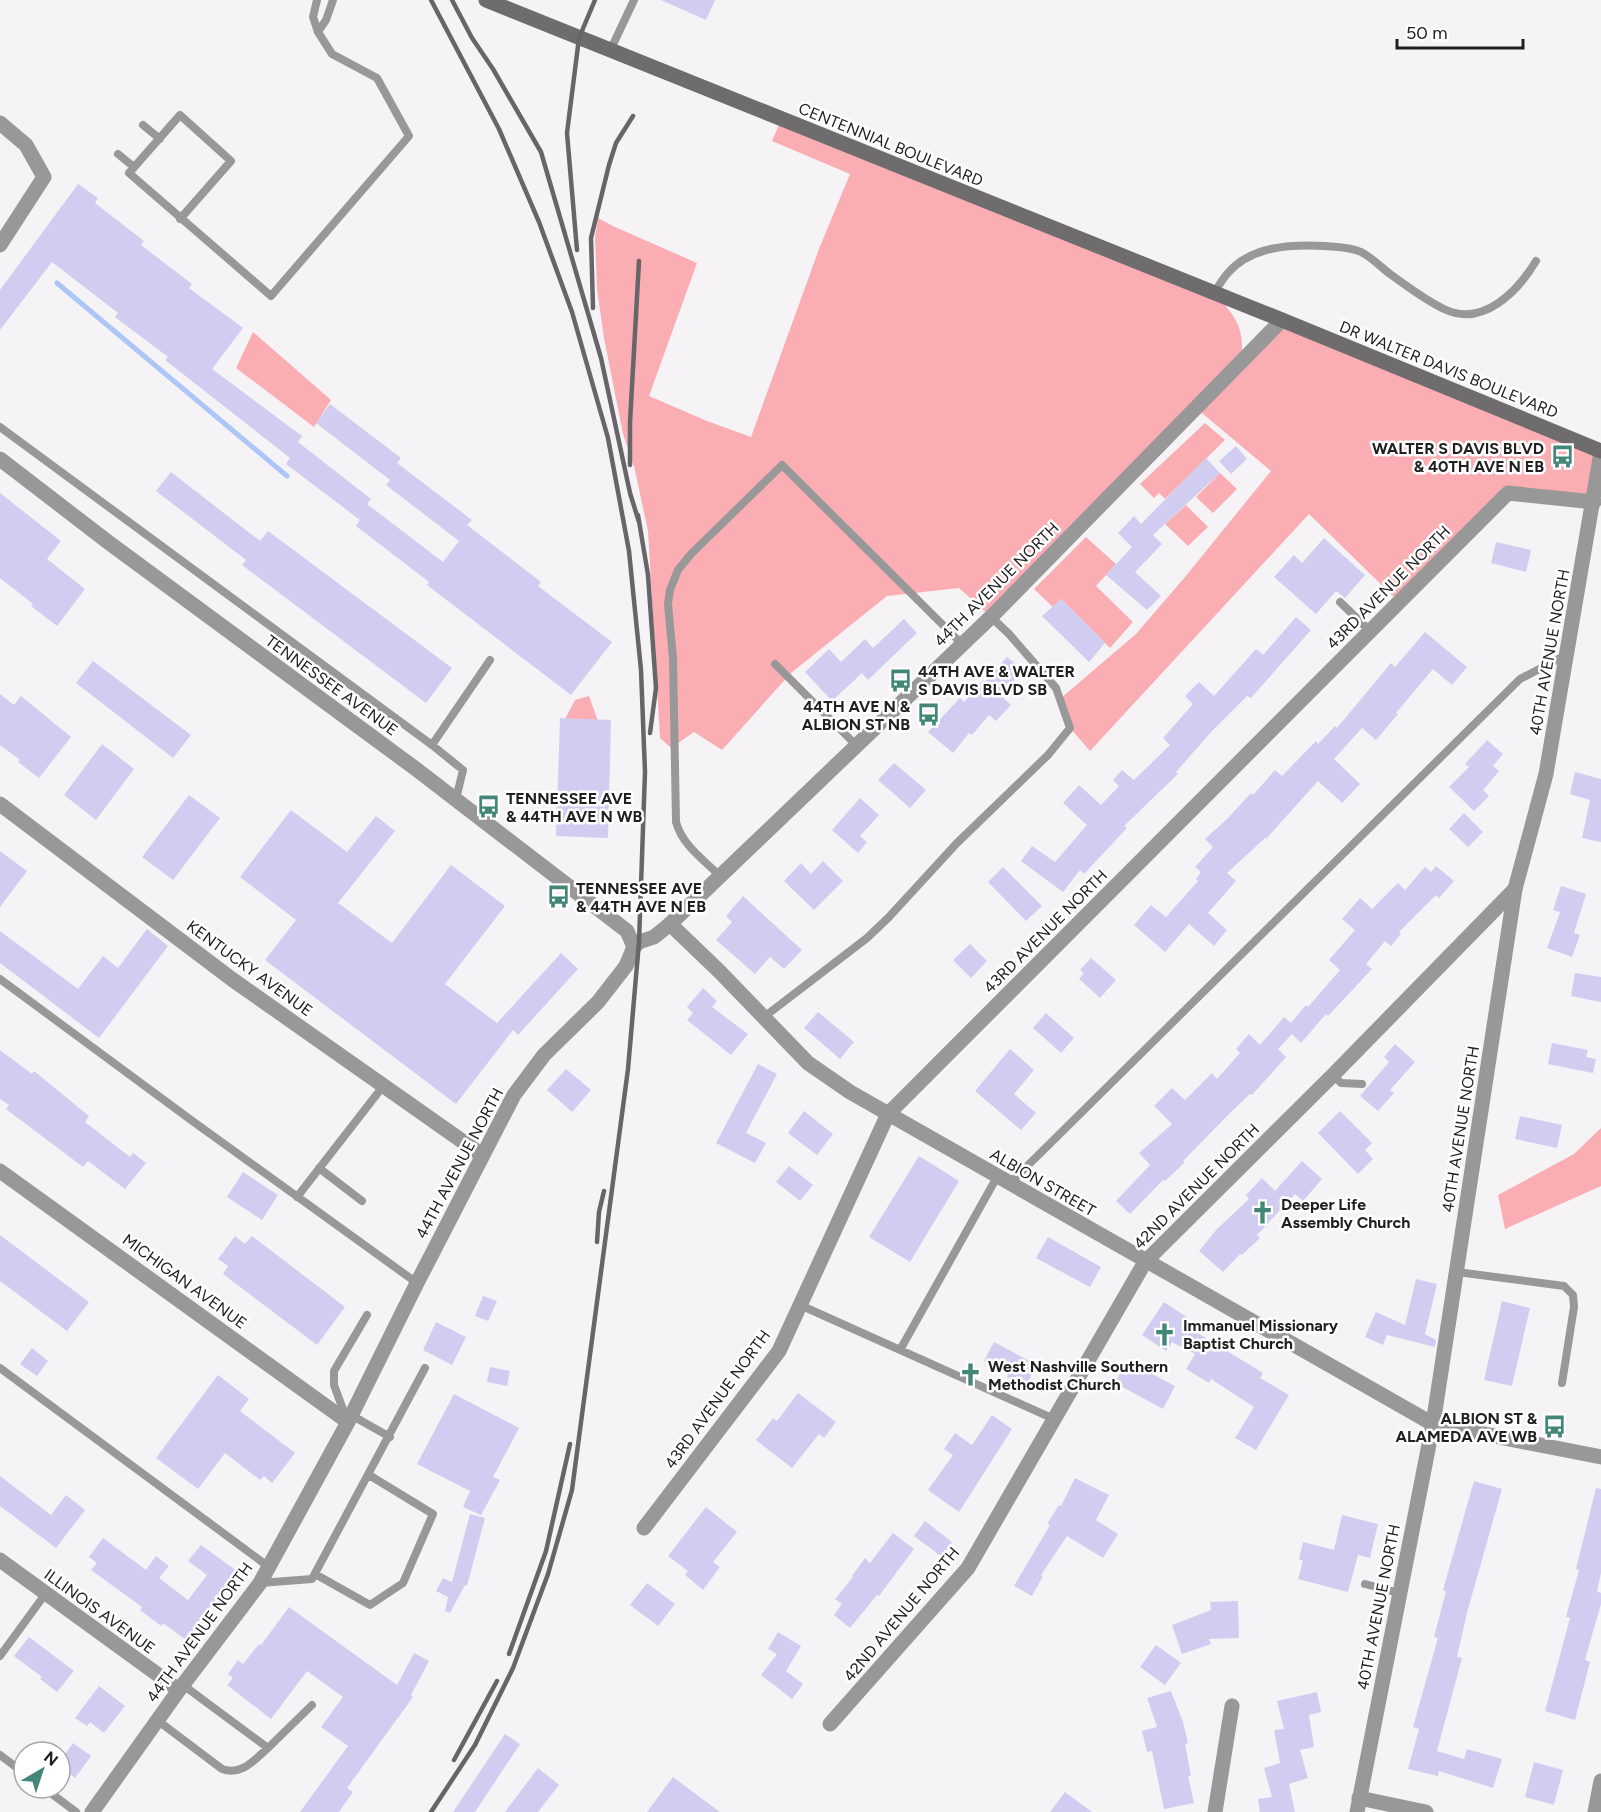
<svg xmlns="http://www.w3.org/2000/svg" width="1601" height="1812" font-family="Figtree,sans-serif">
  <style>
    .green { fill: #faaeb3 }
    .lines { fill: none; stroke-linecap: round; stroke-linejoin: round }
    .stream { stroke: #acc6f7; stroke-width: 5 }
    .building { fill: #d1cdf0 }
    .service { stroke: #999899; stroke-width: 8 }
    .minor { stroke: #999899; stroke-width: 15 }
    .tertiary { stroke: #999899; stroke-width: 15 }
    .secondary { stroke: #6f6c6d; stroke-width: 15 }
    .rail { stroke: #666567; stroke-width: 4.5 }
    .labels { text-anchor: middle; stroke-width: 5; stroke-linejoin: round; paint-order: stroke }
    .street-label { font-size: 16px; fill: #212021; stroke: #fff }
    .poi-label { font-size: 16px; font-weight: bold; fill: #212021; stroke: #fff; text-anchor: start }
  </style>
  <rect width="100%" height="100%" fill="#f5f3f6"/>
  <path class="green" d="M781,120L1221,300C1240,323 1243,330 1242,361L1282,320L1601,451L1594,502L1508,493L1399,602L1309,514L1090,751L1070,728L1061,698L1136,634L1185,577L1271,471L1196,408L991,617L959,588L887,596L791,673L722,750L694,732L671,748L660,738L648,531L634,466L623,434L604,338L597,289L595,237L598,218L615,227L697,263L649,396L707,421L751,437L819,249L850,174L772,141Z
    M253,332L331,400L314,427L236,368Z
    M1205,423L1225,440L1165,499L1159,493L1154,498L1140,484Z
    M1220,473L1237,489L1213,513L1196,497Z
    M1186,505L1208,527L1188,546L1165,524Z
    M1086,537L1116,564L1096,586L1133,622L1110,648L1061,599L1053,607L1034,589Z
    M589,696L598,721H564L575,700Z
    M1601,1128V1186L1505,1229L1498,1195L1574,1154Z"/>
  <g class="lines">
    <path class="stream" d="M57,283L287,476"/>
  </g>
  <path class="building" d="M661,0H715L706,20Z
    M78,184L98,198L95,203L144,241L141,245L192,284L189,288L243,328L212,369L302,436L298,442L371,499L367,504L443,562L459,541L386,485L390,480L316,423L330,404L401,458L397,463L472,520L467,525L541,582L538,586L612,642L571,695L427,585L429,582L356,526L360,520L286,464L290,458L165,360L168,357L115,317L118,313L52,262L0,330V290Z
    M1236,446L1247,459L1231,474L1219,461Z
    M1206,458L1220,473L1153,535L1162,544L1135,572L1161,596L1147,610L1106,575L1132,547L1118,533L1134,516L1141,524Z
    M171,472L260,541L268,531L452,668L426,703L242,565L246,560L156,491Z
    M0,493L61,541L47,559L85,589L57,626L31,606L33,604L0,578Z
    M1324,538L1365,575L1345,598L1336,591L1316,614L1274,577L1294,555L1302,563Z
    M1496,542L1531,550L1526,572L1491,563Z
    M1061,599L1105,643L1089,662L1042,616Z
    M1296,617L1311,630L1251,698L1247,696L1212,731L1176,772L1178,774L1124,826L1127,828L1084,874L1080,870L1063,892L1021,861L1032,846L1055,862L1087,825L1063,803L1079,785L1101,805L1119,786L1113,780L1122,770L1134,780L1170,745L1163,738L1193,704L1185,696L1199,682L1214,696L1256,649L1263,655Z
    M904,619L917,633L868,680L862,673L832,701L805,672L829,649L841,662L865,639L873,648Z
    M1425,632L1467,667L1452,685L1433,669L1396,713L1398,714L1376,740L1362,728L1334,759L1360,784L1342,803L1318,781L1266,839L1265,838L1227,873L1236,881L1208,913L1227,930L1214,946L1189,924L1165,952L1134,925L1151,905L1166,917L1198,881L1196,879L1201,872L1195,867L1213,847L1205,839L1228,818L1251,793L1253,795L1275,770L1282,776L1316,741L1318,744L1335,726L1337,728L1391,663L1395,667Z
    M1007,657L1023,670L1001,696L1011,705L996,721L989,715L972,735L969,733L953,753L928,732L960,698L964,702L983,680L985,682Z
    M93,661L191,735L173,758L76,683Z
    M0,694L14,705L21,696L71,737L39,778L18,762L20,760L0,745Z
    M560,718L611,720L608,838L556,836Z
    M1487,740L1503,754L1493,766L1499,771L1483,790L1489,796L1474,811L1449,787L1469,767L1465,764Z
    M102,744L134,769L96,820L64,795Z
    M894,763L926,790L910,808L878,780Z
    M1575,772L1601,779V842L1582,838L1590,800L1570,794Z
    M189,795L220,818L173,880L142,857Z
    M860,798L879,815L860,836L867,842L858,853L832,830Z
    M291,810L347,852L376,816L395,831L338,903L392,943L451,865L505,906L445,984L497,1023L561,953L578,969L518,1035L513,1030L456,1104L265,960L296,920L240,877Z
    M1464,813L1483,832L1468,847L1449,829Z
    M0,851L27,871L0,907Z
    M823,861L843,881L814,910L784,881L801,863L811,874Z
    M1436,866L1454,881L1439,898L1436,895L1399,932L1401,934L1391,946L1385,941L1366,964L1372,969L1328,1016L1326,1014L1301,1043L1292,1034L1278,1049L1286,1057L1252,1095L1250,1094L1231,1112L1183,1161L1185,1162L1165,1181L1163,1180L1130,1214L1116,1201L1150,1165L1139,1153L1172,1124L1154,1106L1172,1088L1185,1100L1212,1073L1217,1079L1240,1053L1236,1049L1249,1034L1260,1045L1284,1017L1291,1023L1306,1005L1308,1007L1340,970L1329,960L1355,930L1342,919L1360,898L1372,909L1398,883L1405,890L1425,867L1431,872Z
    M1003,867L1042,906L1026,921L988,882Z
    M1561,886L1586,894L1574,933L1580,935L1572,957L1547,948L1560,912L1553,910Z
    M743,896L802,950L784,969L770,957L755,974L716,940L732,922L726,916Z
    M147,929L168,946L99,1038L0,963V931L78,989L103,956L118,968Z
    M970,944L987,961L971,978L953,960Z
    M1091,958L1116,980L1100,998L1079,979L1084,973L1080,970Z
    M1575,973L1601,977V1002L1571,996Z
    M703,988L717,1001L712,1007L748,1034L731,1055L687,1020L693,1013L687,1007Z
    M818,1012L854,1042L840,1059L804,1028Z
    M1046,1013L1074,1038L1061,1053L1033,1028Z
    M1552,1043L1588,1050L1586,1057L1596,1059L1593,1073L1548,1064Z
    M1395,1044L1415,1062L1390,1090L1394,1093L1378,1111L1360,1096L1389,1062L1384,1057Z
    M1010,1049L1034,1070L1014,1094L1036,1113L1021,1130L975,1091Z
    M0,1050L32,1074L34,1071L89,1116L85,1122L130,1157L133,1153L146,1163L125,1189L88,1161L83,1167L6,1109L9,1105L0,1099Z
    M758,1064L777,1074L746,1133L766,1143L755,1163L716,1143Z
    M566,1069L591,1090L572,1112L547,1090Z
    M804,1111L833,1134L817,1155L788,1133Z
    M1340,1111L1372,1143L1365,1150L1373,1159L1358,1174L1318,1133Z
    M1520,1116L1562,1125L1557,1148L1515,1139Z
    M919,1156L959,1181L910,1262L869,1237Z
    M1302,1161L1322,1179L1303,1201L1295,1194L1257,1235L1260,1238L1242,1255L1240,1254L1223,1272L1199,1251L1217,1229L1249,1199L1246,1195L1262,1178L1275,1191Z
    M789,1166L813,1185L800,1201L776,1182Z
    M243,1172L278,1195L262,1220L227,1197Z
    M0,1235L89,1302L67,1331L0,1281Z
    M235,1236L245,1244L252,1236L345,1307L317,1345L223,1274L228,1266L218,1259Z
    M1048,1237L1101,1267L1090,1287L1036,1258Z
    M1416,1279L1437,1284L1425,1334L1436,1340L1435,1347L1387,1335L1383,1345L1365,1337L1376,1312L1405,1325Z
    M483,1296L497,1301L488,1321L475,1316Z
    M1502,1301L1530,1308L1512,1386L1484,1380Z
    M1164,1302L1188,1318L1183,1324L1263,1373L1260,1378L1289,1395L1256,1450L1235,1438L1254,1407L1211,1379L1209,1383L1186,1369L1195,1354L1172,1342L1166,1351L1142,1335Z
    M436,1322L466,1337L452,1365L423,1350Z
    M994,1342L1037,1365L1025,1387L1007,1377L1008,1374L984,1361Z
    M32,1348L48,1361L37,1376L20,1364Z
    M1127,1361L1175,1386L1163,1409L1115,1383Z
    M490,1367L510,1371L507,1386L487,1382Z
    M218,1375L249,1399L240,1411L295,1453L272,1483L264,1476L260,1480L225,1453L198,1489L156,1458Z
    M798,1393L836,1422L824,1438L819,1434L792,1468L756,1440L773,1418L777,1421Z
    M454,1394L519,1428L493,1477L500,1480L481,1515L463,1507L470,1491L417,1464Z
    M992,1415L1012,1429L959,1512L928,1490L953,1455L944,1449L955,1433L972,1445Z
    M0,1476L51,1515L66,1495L85,1510L56,1548L0,1506Z
    M1075,1478L1109,1495L1096,1520L1118,1534L1103,1558L1067,1536L1041,1575L1043,1576L1032,1596L1014,1586L1050,1525L1047,1524L1059,1505L1061,1506Z
    M1474,1481L1502,1489L1467,1613L1457,1657L1462,1658L1437,1751L1464,1759L1467,1749L1502,1759L1493,1788L1439,1771L1438,1776L1408,1769L1419,1729L1413,1727L1438,1638L1434,1637L1446,1591L1443,1590Z
    M1596,1488L1601,1489V1573L1597,1591L1601,1593V1604L1585,1660L1590,1662L1575,1720L1545,1711L1570,1618L1566,1617L1579,1570L1576,1569Z
    M706,1507L737,1532L713,1562L720,1567L703,1590L685,1575L688,1571L668,1556Z
    M470,1514L485,1518L467,1586L465,1585L450,1613L445,1611L448,1597L436,1591L443,1578L452,1582Z
    M1342,1515L1378,1524L1370,1558L1358,1555L1348,1592L1298,1579L1303,1561L1299,1559L1303,1542L1334,1550Z
    M925,1521L952,1542L942,1557L914,1536Z
    M893,1533L914,1549L879,1596L877,1595L850,1628L834,1615L842,1604L835,1599L853,1577L852,1576L865,1558L870,1563Z
    M103,1538L146,1570L156,1556L169,1566L159,1578L188,1600L207,1575L188,1561L201,1545L237,1571L186,1640L163,1623L161,1626L140,1610L142,1607L91,1570L97,1563L89,1557Z
    M647,1583L675,1604L658,1626L630,1605Z
    M1238,1601L1239,1638L1209,1639L1211,1644L1182,1654L1172,1625L1211,1610L1210,1602Z
    M289,1607L397,1685L414,1653L429,1661L411,1695L413,1697L347,1788L353,1792L339,1812H300L348,1746L321,1727L343,1697L307,1671L271,1719L227,1685L233,1678L228,1674L238,1660L243,1664L259,1644L261,1645Z
    M778,1632L801,1646L786,1671L803,1684L792,1699L761,1675L777,1654L768,1649Z
    M29,1637L74,1671L57,1692L40,1679L42,1677L14,1656Z
    M1156,1645L1181,1663L1165,1685L1140,1667Z
    M99,1686L125,1706L104,1733L90,1722L87,1726L75,1718Z
    M1171,1691L1183,1722L1188,1743L1185,1744L1191,1776H1188L1194,1803L1164,1809L1152,1751L1147,1752L1142,1731L1157,1727L1147,1698Z
    M1317,1692L1321,1712L1309,1715L1314,1747L1300,1750L1308,1778L1289,1784L1295,1812H1260L1258,1799L1272,1797L1264,1768L1280,1763L1274,1730L1284,1729L1277,1701Z
    M505,1734L520,1744L475,1812H453Z
    M73,1743L91,1756L75,1778L60,1767V1761Z
    M1534,1762L1563,1770L1554,1805L1525,1797Z
    M538,1768L559,1785L538,1812H505Z
    M673,1777L720,1812H647Z
    M1065,1792L1092,1812H1050Z"/>
  <g class="lines">
    <path class="service" d="M318,32L326,20L333,0
      M610,51L634,0
      M143,125L160,139
      M118,154L134,167
      M180,219L231,161L180,115L129,173L271,296L409,136L377,78L332,54L318,32L313,17L317,0
      M1214,293C1218,287 1222,280 1227,274C1250,246 1291,244 1325,246C1336,247 1351,247 1361,252C1371,257 1381,267 1390,274C1407,286 1425,300 1444,309C1483,328 1518,291 1536,261
      M0,427L432,745L490,660
      M1340,602L1370,631
      M775,664L856,745
      M432,745L463,770L456,799
      M720,876C704,860 682,845 676,822L673,658L668,604L670,590L678,570L691,554L782,465L962,644
      M0,979L191,1120L417,1283
      M764,1017L867,938L888,918L957,843L1048,755L1070,728L1056,688L1009,634L991,617
      M1333,1075L1341,1083L1362,1084
      M319,1168L362,1201
      M1009,1184L1520,679L1566,655
      M297,1197L384,1085
      M1457,1272L1564,1286L1573,1295L1574,1307L1562,1383
      M800,1305L1054,1419
      M900,1350L997,1177
      M0,1368L269,1567
      M345,1415L334,1385V1371L367,1315
      M351,1415L390,1437
      M315,1574L370,1605L403,1583L433,1514L369,1475
      M260,1583L312,1579L425,1368
      M1365,1584L1399,1593
      M0,1656L46,1593
      M183,1685L268,1748L312,1705
      M157,1720L222,1769C242,1776 254,1760 268,1748
      M0,1755L24,1773
      M44,1788L76,1812"/>
    <path class="minor" d="M0,123L26,145L44,177L0,245
      M0,804L233,980L482,1155
      M0,1171L348,1422
      M1433,1424L1601,1457
      M644,1528L779,1351L888,1114L1508,493L1594,502
      M0,1560L179,1690
      M830,1724L968,1568L1145,1262L1333,1075L1515,889
      M1359,1798L1426,1812
      M92,1812L179,1690L260,1583L348,1422L417,1283L514,1095L544,1055L598,1002L626,966L634,947L639,942L654,937L670,924L991,617L1282,320
      M1215,1812L1232,1706
      M1595,1812L1601,1781"/>
    <path class="tertiary" d="M0,459L108,542L416,769L627,931L634,947
      M670,924L720,972L808,1063L850,1092L1433,1424
      M1357,1812L1433,1424L1515,889L1546,774L1601,452"/>
    <path class="secondary" d="M486,0L1282,320L1601,451"/>
    <path class="rail" d="M452,0L472,38L493,69L541,152L601,358L630,493L639,522
      M577,250L567,133L579,38L595,0
      M593,308L591,238L609,165L616,143L633,116
      M630,465V422L639,261
      M638,515L648,575L656,688L650,733
      M597,1242L599,1212L604,1191
      M509,1654L546,1551L570,1444
      M454,1760L497,1681
      M431,1812L475,1745L513,1668L548,1574L572,1490L628,1069L639,942L645,772L641,670L629,551L608,438L572,312L539,222L499,129L431,0"/>
  </g>
  <defs>
    <symbol id="bus-bare" viewBox="-9 -9 18 18"><path d="M-5-6H5V4H4V6H2V4H-2V6H-4V4H-5ZM-3.5-4V0h7V-4ZM-3.5 1.2v1.5H-2V1.2ZM2 1.2v1.5H3.5V1.2Z" fill="#438678" stroke="#fff" stroke-width="2.5" paint-order="stroke"/></symbol>
    <symbol id="church-bare" viewBox="-9 -9 18 18"><path d="M-1.2-6h2.4v3.5h3.3v2.4h-3.3V6h-2.4V-.1h-3.3v-2.4h3.3Z" fill="#438678" stroke="#fff" stroke-width="2.5" paint-order="stroke"/></symbol>
  </defs>
  <g fill-rule="evenodd">
    <use href="#bus-bare" x="1546" y="440" width="33" height="33"/>
    <use href="#bus-bare" x="884" y="664" width="33" height="33"/>
    <use href="#bus-bare" x="912" y="698" width="33" height="33"/>
    <use href="#bus-bare" x="472" y="790" width="33" height="33"/>
    <use href="#bus-bare" x="542" y="880" width="33" height="33"/>
    <use href="#church-bare" x="1246" y="1196" width="33" height="33"/>
    <use href="#church-bare" x="1148" y="1318" width="33" height="33"/>
    <use href="#church-bare" x="954" y="1358" width="33" height="33"/>
    <use href="#bus-bare" x="1538" y="1410" width="33" height="33"/>
  </g>
  <g class="labels">
    <g class="street-label">
      <text transform="translate(891 144) rotate(22)" y="6">CENTENNIAL BOULEVARD</text>
      <text transform="translate(1449 369) rotate(22)" y="6">DR WALTER DAVIS BOULEVARD</text>
      <text transform="translate(996 584) rotate(-45)" y="6">44TH AVENUE NORTH</text>
      <text transform="translate(1388 587) rotate(-45)" y="6">43RD AVENUE NORTH</text>
      <text transform="translate(1549 652) rotate(-80)" y="6">40TH AVENUE NORTH</text>
      <text transform="translate(332 685) rotate(36)" y="6">TENNESSEE AVENUE</text>
      <text transform="translate(1045 931) rotate(-45)" y="6">43RD AVENUE NORTH</text>
      <text transform="translate(250 968) rotate(36)" y="6">KENTUCKY AVENUE</text>
      <text transform="translate(1460 1129) rotate(-81)" y="6">40TH AVENUE NORTH</text>
      <text transform="translate(459 1163) rotate(-62)" y="6">44TH AVENUE NORTH</text>
      <text transform="translate(1043 1182) rotate(30)" y="6">ALBION STREET</text>
      <text transform="translate(1196 1186) rotate(-45)" y="6">42ND AVENUE NORTH</text>
      <text transform="translate(185 1281) rotate(36)" y="6">MICHIGAN AVENUE</text>
      <text transform="translate(717 1399) rotate(-54)" y="6">43RD AVENUE NORTH</text>
      <text transform="translate(1378 1607) rotate(-79)" y="6">40TH AVENUE NORTH</text>
      <text transform="translate(100 1611) rotate(36)" y="6">ILLINOIS AVENUE</text>
      <text transform="translate(901 1614) rotate(-50)" y="6">42ND AVENUE NORTH</text>
      <text transform="translate(199 1632) rotate(-54)" y="6">44TH AVENUE NORTH</text>
    </g>
    <g class="poi-label">
      <text x="1544" y="454" text-anchor="end">WALTER S DAVIS BLVD<tspan x="1544" dy="18">&amp; 40TH AVE N EB</tspan></text>
      <text x="918" y="677">44TH AVE &amp; WALTER<tspan x="918" dy="18">S DAVIS BLVD SB</tspan></text>
      <text x="910" y="712" text-anchor="end">44TH AVE N &amp;<tspan x="910" dy="18">ALBION ST NB</tspan></text>
      <text x="506" y="804">TENNESSEE AVE<tspan x="506" dy="18">&amp; 44TH AVE N WB</tspan></text>
      <text x="576" y="894">TENNESSEE AVE<tspan x="576" dy="18">&amp; 44TH AVE N EB</tspan></text>
      <text x="1281" y="1210">Deeper Life<tspan x="1281" dy="18">Assembly Church</tspan></text>
      <text x="1183" y="1331">Immanuel Missionary<tspan x="1183" dy="18">Baptist Church</tspan></text>
      <text x="988" y="1372">West Nashville Southern<tspan x="988" dy="18">Methodist Church</tspan></text>
      <text x="1537" y="1424" text-anchor="end">ALBION ST &amp;<tspan x="1537" dy="18">ALAMEDA AVE WB</tspan></text>
    </g>
  </g>
  <g transform="translate(42 1770) rotate(39)"><circle r="28" fill="#ffffff" stroke="#a6a6a6" stroke-width="1.5"/>
  <path d="M0-4.5L10 22L0 15L-10 22Z" fill="#438678"/>
  <text y="-9" font-size="16" font-weight="bold" text-anchor="middle" fill="#212021">N</text>
  </g>
  <path d="M1397 39v9h126v-9" fill="none" stroke="#212021" stroke-width="3"/>
  <text x="1406" y="39" font-size="18" fill="#212021" stroke="#ffffff" stroke-width="4.5" paint-order="stroke">50 m</text>
</svg>
